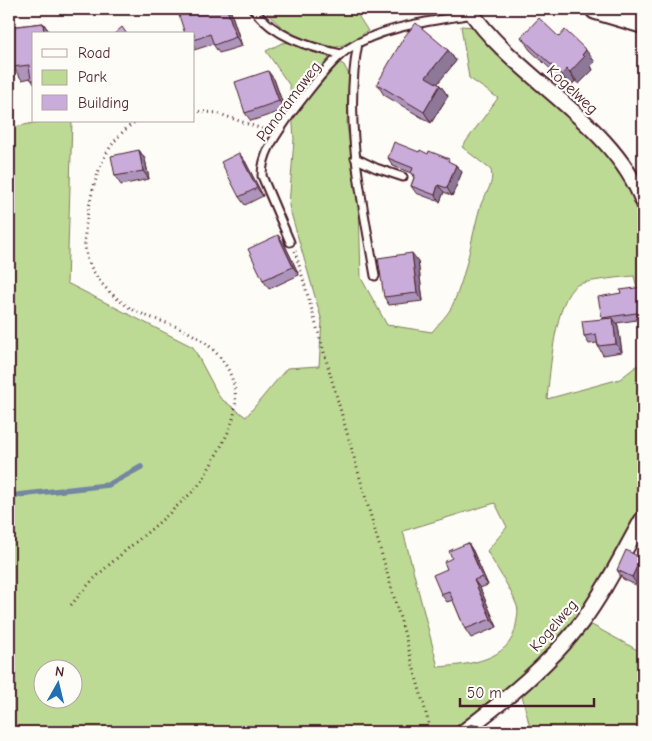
<svg xmlns="http://www.w3.org/2000/svg" width="652" height="741" font-family="'Comic Neue',sans-serif">
  <style>
    .green { fill: #bcda93; stroke: #837c5f; fill-rule: evenodd }
    .lines { fill: none; stroke-linecap: round; stroke-linejoin: round }
    .stream { stroke: #7387a1; stroke-width: 5.5 }
    .lane-casing { stroke: #4a1f2b; stroke-width: 11 }
    .street-casing { stroke: #4a1f2b; stroke-width: 18 }
    .secondary-casing { stroke: #4a1f2b; stroke-width: 24 }
    .path { stroke: #4a1f2b; stroke-width: 3; stroke-dasharray: 1 4; stroke-linecap: butt }
    .lane { stroke: #fdfcf7; stroke-width: 7 }
    .street { stroke: #fdfcf7; stroke-width: 14 }
    .secondary { stroke: #fdfcf7; stroke-width: 20 }
    .wall { fill: #ad94bb; stroke: #4a1f2b }
    .shaded-wall { fill: #8d7898; stroke: #4a1f2b }
    .building { fill: #c9acd9; stroke: #4a1f2b }
    .labels { text-anchor: middle; stroke-width: 4.5; stroke-linejoin: round; paint-order: stroke }
    .street-label { font-size: 16px; fill: #4a1f2b; stroke: #fdfcf7 }
  </style>
  <rect width="100%" height="100%" fill="#fdfcf7"/>
  <filter id="ink" filterUnits="userSpaceOnUse"><feTurbulence type="fractalNoise" baseFrequency=".02" numOctaves="2"/><feDisplacementMap in="SourceGraphic" scale="10" xChannelSelector="R" yChannelSelector="G"/><feConvolveMatrix kernelMatrix="1 2 1 2 8 2 1 2 1" color-interpolation-filters="sRGB"/></filter>
  <g filter="url(#ink)">
    <path class="green" d="M263,9H354L368,31C358,37 348,44 337,47C329,49 321,46 314,44C292,37 278,25 263,9Z
      M461,26L475,27L595,139L608,154L638,200L643,214V295H639L634,276C623,277 584,281 577,285C555,298 550,373 547,399L620,379L643,361V510L592,600L548,654L456,732H9V128L44,121H72L67,283L193,347L220,398L246,417L287,368L319,366L322,321L289,206L294,139L290,86L266,51L282,43L291,42L327,55L344,65L349,75L347,125L359,207L361,278L387,325L432,332C439,323 449,314 453,304C467,273 471,239 480,207C484,194 495,185 491,170L462,147L498,98L469,78ZM495,503L507,527L487,551C497,569 510,587 517,606C519,611 517,619 516,625C511,661 467,665 438,667L403,531ZM42,668H72V698H42Z
      M590,624L641,652L643,648V732H531L521,691L557,661Z"/>
    <g class="lines">
      <path class="stream" d="M9,496L108,485L141,467"/>
      <defs>
        <path id="lane" d="M253,9C275,37 308,47 341,54
          M358,43C343,121 362,199 375,276
          M355,158L376,168L403,177
          M290,242L262,176C262,152 277,134 290,115C304,97 330,61 348,49C382,26 433,21 473,14"/>
        <path id="street" d="M469,9C515,78 614,123 643,202
          M463,732C504,701 550,664 581,623C605,591 623,553 643,518"/>
        <path id="secondary" d="M596,9L643,23"/>
      </defs>
      <use href="#lane" class="lane-casing"/>
      <use href="#street" class="street-casing"/>
      <use href="#secondary" class="secondary-casing"/>
      <path class="path" d="M194,111L217,113L265,130
        M295,251L404,632L431,732
        M71,605C79,596 87,585 96,577C121,553 148,533 173,510C181,502 191,494 198,486C206,475 212,462 219,450C225,439 231,428 234,415C242,377 219,347 186,331C168,322 147,318 130,308C112,296 96,281 88,260C81,240 87,217 91,197C99,165 108,141 136,121"/>
      <use href="#lane" class="lane"/>
      <use href="#street" class="street"/>
      <use href="#secondary" class="secondary"/>
    </g>
    <path class="wall" d="M230,9L242,46L219,53L213,44L194,50V34Z
      M43,23L51,34H34V84L31,78L22,80L13,67L9,35V27Z
      M521,37H559L595,62L591,66L593,70L579,84L575,81L570,87L530,50Z
      M448,50L456,61L437,83L440,85L448,96L431,123L384,95L377,84Z
      M274,79L285,110L251,121L245,113Z
      M139,150L145,159L149,179L121,185L115,176Z
      M419,152L456,165L462,172L452,196L444,192L440,202L416,193L411,186L414,178L411,173L393,166L388,158Z
      M245,161L263,196L245,205L239,197Z
      M284,243L299,275L269,289L263,280Z
      M418,261L423,301L389,305L384,297Z
      M643,287V319L617,323L618,326L622,352L603,355L598,346L597,343L589,344L584,336L602,319V318L621,293Z
      M468,543L473,551L488,585L480,588L497,627L471,638L465,629L453,600L447,602L441,594L447,569L452,558Z
      M643,560V574L638,586L623,579L617,570Z"/>
    <path class="shaded-wall" d="M227,9H230L242,46L236,37Z
      M43,23L51,34H44Z
      M448,50L456,61L434,88L426,77Z
      M586,50L595,62L591,66L593,70L579,84L570,72L582,55Z
      M567,69L575,81L570,87L562,75Z
      M268,71L274,79L285,110L279,101Z
      M440,85L448,96L431,123L424,112Z
      M139,150L145,159L149,179L143,171Z
      M239,153L245,161L263,196L257,188Z
      M456,165L462,172L452,196L447,188Z
      M438,185L444,192L440,202L435,195Z
      M278,235L284,243L299,275L293,267Z
      M412,253L418,261L423,301L417,293Z
      M613,318L618,326L622,352L616,344Z
      M468,543L473,551L488,585L482,577Z
      M641,558L643,560V574L638,586L632,577Z
      M474,580L480,588L497,627L491,619Z"/>
    <path class="building" d="M177,9H227L236,37L214,45L210,34L194,40V34H185Z
      M539,18L559,37L565,30L586,50L582,55L584,57L570,72L567,69L562,75L521,37Z
      M43,23L44,34H34V80H31L29,65L13,67L9,35V27Z
      M416,23L448,50L426,77L440,85L424,112L377,84L404,37Z
      M122,27L127,34H114Z
      M268,71L279,101L245,113L235,82Z
      M394,142L419,152L420,150L428,154L429,151L449,159L448,161L456,165L447,188L438,185L435,195L411,186L415,175L411,173L413,168L388,158Z
      M139,150L143,171L115,176L111,156Z
      M239,153L257,188L239,197L221,162Z
      M278,235L293,267L263,280L248,249Z
      M412,253L417,293L384,297L378,258Z
      M643,287V312L602,318L598,297L621,293L620,290Z
      M613,318L616,344L598,346L596,334L584,336L582,321Z
      M468,543L482,577L474,580L491,619L465,629L449,591L441,594L433,575L447,569L444,562L452,558L449,551Z
      M626,550L641,558L632,577L617,570Z
      M471,724L494,732H462V731Z"/>
  </g>
  <g class="labels">
    <g class="street-label">
      <text transform="translate(573 89) rotate(43)" y="6">Kogelweg</text>
      <text transform="translate(288 101) rotate(-53)" y="6">Panoramaweg</text>
      <text transform="translate(553 625) rotate(-49)" y="6">Kogelweg</text>
    </g>
  </g>
  <rect width="652" height="741" fill="none" stroke="#fdfcf7" stroke-width="30"/>
  <rect x="15" y="15" width="622" height="711" fill="none" stroke="#4a1f2b" stroke-width="2" filter="url(#ink)"/>
  <rect x="32" y="32" width="162" height="90" fill="#fdfcf7" stroke="#b5a4a5"/>
  <rect x="42" y="49" width="25" height="8" fill="#fdfcf7" stroke="#b5a4a5"/>
  <text x="78" y="58" font-size="15" fill="#4a1f2b">Road</text>
  <rect x="42" y="70" width="25" height="15" fill="#bcda93" stroke="#b5a4a5"/>
  <text x="78" y="82" font-size="15" fill="#4a1f2b">Park</text>
  <rect x="42" y="95" width="25" height="15" fill="#c9acd9" stroke="#b5a4a5"/>
  <text x="78" y="108" font-size="15" fill="#4a1f2b">Building</text>
  <g transform="translate(58 684) rotate(8)"><circle r="24" fill="#fdfcf7" stroke="#b5a4a5"/>
  <path d="M0-4L9 19L0 12L-9 19Z" fill="#1f6fb2"/>
  <text y="-8" font-size="14" font-weight="bold" text-anchor="middle" fill="#4a1f2b">N</text>
  </g>
  <path d="M460 698v8h134v-8" fill="none" stroke="#4a1f2b" stroke-width="2.5"/>
  <text x="467" y="698" font-size="15" fill="#4a1f2b" stroke="#fdfcf7" stroke-width="4" paint-order="stroke">50 m</text>
</svg>
